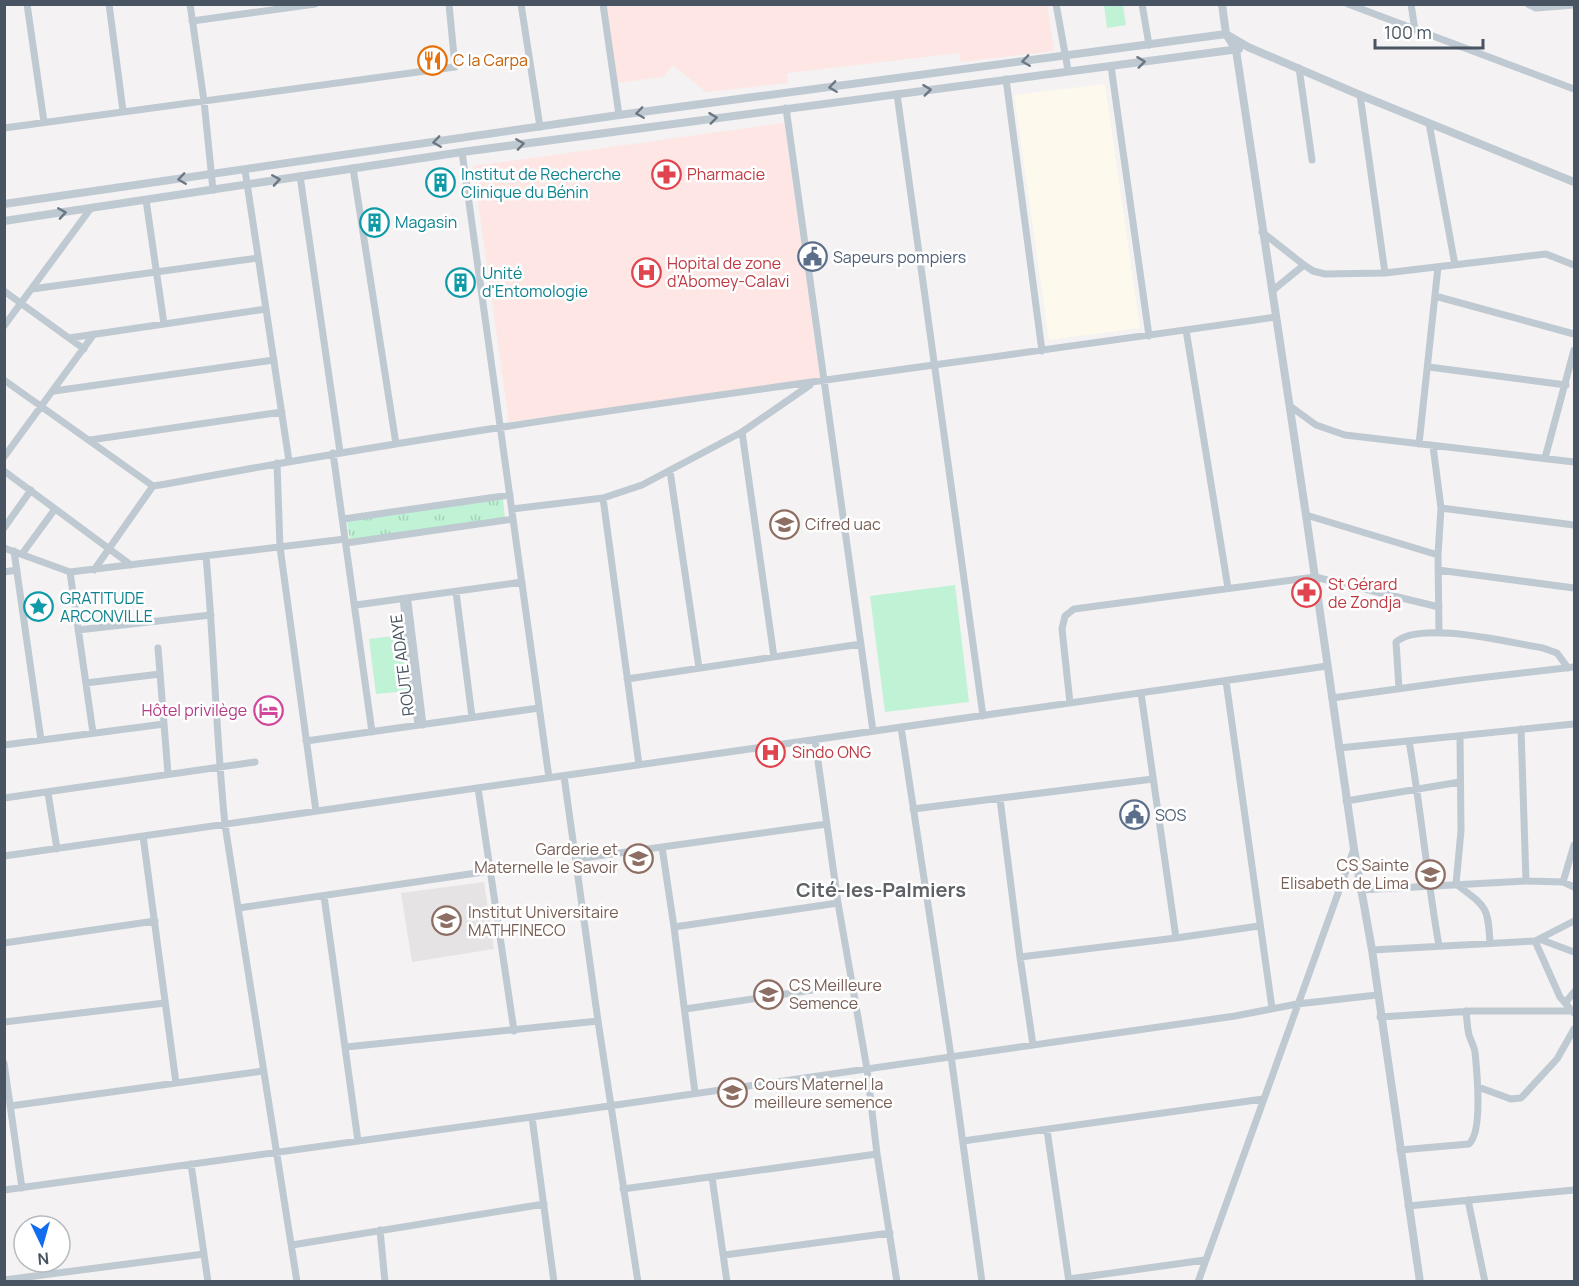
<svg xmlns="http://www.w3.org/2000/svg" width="1579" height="1286" font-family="Manrope,sans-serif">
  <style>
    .commercial { fill: #fdf9ed }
    .education { fill: #e5e3e4 }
    .medical { fill: #fde6e3 }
    .park { fill: url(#park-tufts) }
    .pitch { fill: #c0f2d5 }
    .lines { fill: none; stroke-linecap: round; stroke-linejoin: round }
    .minor { stroke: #bfc9d2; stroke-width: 7 }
    .tertiary { stroke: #bfc9d2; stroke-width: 8 }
    .oneway { stroke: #6c7783 }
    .labels { text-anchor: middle; stroke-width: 5; stroke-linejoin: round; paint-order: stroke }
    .food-label { font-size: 16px; fill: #c56008; stroke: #fff; text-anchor: start }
    .culture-label { font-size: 16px; fill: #0d838f; stroke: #fff; text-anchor: start }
    .health-label { font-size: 16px; fill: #be3a42; stroke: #fff; text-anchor: start }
    .service-label { font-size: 16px; fill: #4e5e75; stroke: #fff; text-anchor: start }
    .education-label { font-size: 16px; fill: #785e54; stroke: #fff; text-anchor: start }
    .street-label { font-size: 16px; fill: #485461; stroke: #fff }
    .hotel-label { font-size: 16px; fill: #b23c85; stroke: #fff; text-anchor: end }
    .quarter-label { font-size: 20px; font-weight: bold; fill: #5e6267; stroke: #fff }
  </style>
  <defs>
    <pattern id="park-tufts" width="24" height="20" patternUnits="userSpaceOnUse" patternTransform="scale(1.5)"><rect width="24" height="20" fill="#c0f2d5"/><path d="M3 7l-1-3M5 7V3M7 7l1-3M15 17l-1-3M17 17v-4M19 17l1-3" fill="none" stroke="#a6d1b9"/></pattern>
  </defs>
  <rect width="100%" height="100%" fill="#f4f2f2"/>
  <path class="commercial" d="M1105,84L1140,328L1049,340L1014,95Z"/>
  <path class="education" d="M484,882L494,949L412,962L401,893Z"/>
  <path class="medical" d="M605,5H1047L1054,51L961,62L959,53L787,73L788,83L706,92L673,65L663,77L616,83Z
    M784,123L820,379L509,422L473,166Z"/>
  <path class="park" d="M503,499L505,518L350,540L347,521Z"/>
  <path class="pitch" d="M1104,5H1123L1126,25L1107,28Z
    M955,585L969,702L885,712L870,596Z
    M401,635L408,691L376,694L369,639Z"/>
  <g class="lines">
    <path class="minor" d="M27,4L44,122
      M109,4L123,111
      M190,4L204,101L213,190
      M521,4L540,127
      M603,4L619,115
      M1056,4L1068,70
      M1142,4L1149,45
      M1348,4L1574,89
      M1411,4L1415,30
      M1528,4L1536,8L1574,5
      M192,21L315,4
      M1111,66L1149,336
      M1299,68L1312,160
      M1006,79L1042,351
      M897,94L983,716
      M1360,95L1385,273
      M786,108L873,731
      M1429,123L1455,265
      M4,128L455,67L449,4
      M462,152L549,778
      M353,168L396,444
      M245,170L289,461
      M300,176L340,452
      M146,200L164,324
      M1262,232L1304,265L1313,271L1325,274L1385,273L1546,254L1574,265
      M32,289L258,258
      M4,291L84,349
      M1272,291L1304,265
      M1435,296L1574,334
      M4,326L91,208
      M1186,330L1228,588
      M69,338L266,309
      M1429,367L1566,385
      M4,380L153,486
      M54,391L274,360
      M1290,406L1316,425L1345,435L1574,462
      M742,432L774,657
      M90,440L282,412
      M1419,444L1438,267
      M1433,446L1441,508L1438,555L1439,632
      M333,453L372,732
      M4,457L94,334
      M1545,458L1574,350
      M277,463L280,547L316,811
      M4,471L131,565
      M670,471L699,668
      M603,498L639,765
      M1441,508L1574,525
      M512,509L603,498L642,485L742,432L810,385
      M1306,515L1438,555
      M343,519L510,495
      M4,528L31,490
      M346,543L513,519
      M4,548L70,572L345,539
      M14,551L41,740
      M22,554L55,509
      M206,556C214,645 216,735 225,825L297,1282
      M94,570L153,486L166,484C534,415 906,371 1276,317
      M1438,570L1574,588
      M4,572L17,570
      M70,572L93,733
      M456,592L472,717
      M403,599L418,725
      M408,602L423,725
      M356,605L522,582
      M78,630L211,615
      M158,648L168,774
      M627,679L861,644
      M1226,681L1272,1008
      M86,683L160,674
      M1399,689L1396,642C1420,620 1511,643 1543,648L1557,653L1568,668
      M1141,693L1176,938
      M1332,698L1462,680L1574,667
      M1070,703L1062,629L1065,616L1074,609L1315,577L1439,607
      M901,727L951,1056L982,1282
      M1521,729L1526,881
      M1460,736L1461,831L1456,884C1486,907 1488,905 1490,943
      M815,740L838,903L867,1069L877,1154L897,1282
      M306,741L539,708
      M1409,741C1421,809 1427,878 1439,946
      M4,745L164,724
      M1339,748L1574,724
      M564,776L598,1021L638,1282
      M478,788L514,1031
      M48,793L57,849
      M4,798L255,762
      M1000,799L1020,957L1033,1045
      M1346,801L1460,782
      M913,809L1153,779
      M143,836L176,1083
      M662,847L674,927L695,1093
      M4,856L1327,666
      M576,859L827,824
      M1563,882L1574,845
      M1360,890L1526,881L1563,882L1574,887
      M324,896L358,1141
      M239,908L490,871
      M674,927L838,903
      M1539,939L1574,952
      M1535,941L1560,997L1572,1011
      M4,943L155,921
      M1372,950L1535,941L1574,921
      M1020,957L1176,938L1259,926
      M1565,1003L1574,992
      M685,1009L852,984
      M1380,1017L1472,1011H1572L1574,1013
      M4,1022L165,1003
      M346,1047L598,1021
      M4,1063L22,1188
      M1478,1087L1511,1099L1521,1098L1557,1059L1574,1029
      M10,1106L263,1071
      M532,1117L554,1282
      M1047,1130L1069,1282
      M963,1141L1263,1099
      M1400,1150L1469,1144C1483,1131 1477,1072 1475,1052C1474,1046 1471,1041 1469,1035C1467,1027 1467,1019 1466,1011
      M191,1164L208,1282
      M712,1177L727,1282
      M623,1189L877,1154
      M4,1190L532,1117L1235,1016L1297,1004L1377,995
      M1468,1200L1485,1282
      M1408,1206L1574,1190
      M380,1230L385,1282
      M292,1245L544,1204
      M724,1255L890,1233
      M1069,1279L1205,1260
      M4,1280L204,1254
      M1198,1282L1354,849"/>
    <path class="tertiary" d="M1222,4L1226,34L1236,50L1306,515L1354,849L1372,950L1420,1282
      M4,204L619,115L1226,34L1248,47L1360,95L1574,182
      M4,221L462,152L1239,49"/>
  </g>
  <defs><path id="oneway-chevron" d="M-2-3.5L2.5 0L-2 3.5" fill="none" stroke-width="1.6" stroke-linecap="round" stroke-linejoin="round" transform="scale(1.5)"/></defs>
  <g class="oneway">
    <use href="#oneway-chevron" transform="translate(1026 61) rotate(172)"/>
    <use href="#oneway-chevron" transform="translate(1141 62) rotate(-7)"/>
    <use href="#oneway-chevron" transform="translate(833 87) rotate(172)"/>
    <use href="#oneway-chevron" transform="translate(927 90) rotate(-7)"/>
    <use href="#oneway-chevron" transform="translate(640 113) rotate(172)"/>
    <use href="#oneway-chevron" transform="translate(713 118) rotate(-7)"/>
    <use href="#oneway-chevron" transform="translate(437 142) rotate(172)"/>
    <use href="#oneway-chevron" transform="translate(520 144) rotate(-8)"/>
    <use href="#oneway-chevron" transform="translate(182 179) rotate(172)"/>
    <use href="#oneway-chevron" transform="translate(276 180) rotate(-9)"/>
    <use href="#oneway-chevron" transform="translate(62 213) rotate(-9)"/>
  </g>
  <defs>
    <symbol id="restaurant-ring" viewBox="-11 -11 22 22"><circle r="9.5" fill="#fff" stroke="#e8710a" stroke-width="1.5"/><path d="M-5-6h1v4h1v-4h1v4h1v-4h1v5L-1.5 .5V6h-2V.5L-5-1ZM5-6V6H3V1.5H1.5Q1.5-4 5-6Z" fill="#e8710a"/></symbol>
    <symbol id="pharmacy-ring" viewBox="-11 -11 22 22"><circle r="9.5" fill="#fff" stroke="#e0444e" stroke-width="1.5"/><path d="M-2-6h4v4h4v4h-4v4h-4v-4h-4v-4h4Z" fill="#e0444e"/></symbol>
    <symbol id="building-ring" viewBox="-11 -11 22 22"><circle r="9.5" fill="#fff" stroke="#0f9aa8" stroke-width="1.5"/><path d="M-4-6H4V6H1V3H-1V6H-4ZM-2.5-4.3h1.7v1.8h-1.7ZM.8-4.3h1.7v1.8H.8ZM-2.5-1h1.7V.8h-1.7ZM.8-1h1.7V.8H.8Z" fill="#0f9aa8"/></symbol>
    <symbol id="civic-ring" viewBox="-11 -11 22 22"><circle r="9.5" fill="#fff" stroke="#5c6f8a" stroke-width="1.5"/><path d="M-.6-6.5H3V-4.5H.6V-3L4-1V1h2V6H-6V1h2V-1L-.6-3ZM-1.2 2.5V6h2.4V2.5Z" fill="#5c6f8a"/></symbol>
    <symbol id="hospital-ring" viewBox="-11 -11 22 22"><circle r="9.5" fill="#fff" stroke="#e0444e" stroke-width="1.5"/><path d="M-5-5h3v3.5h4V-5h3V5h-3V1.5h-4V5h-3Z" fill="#e0444e"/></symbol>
    <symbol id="university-ring" viewBox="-11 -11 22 22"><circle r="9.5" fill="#fff" stroke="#8d6e63" stroke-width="1.5"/><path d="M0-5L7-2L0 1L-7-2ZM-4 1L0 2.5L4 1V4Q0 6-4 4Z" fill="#8d6e63"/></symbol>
    <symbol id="sight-ring" viewBox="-11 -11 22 22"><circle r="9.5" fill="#fff" stroke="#0f9aa8" stroke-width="1.5"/><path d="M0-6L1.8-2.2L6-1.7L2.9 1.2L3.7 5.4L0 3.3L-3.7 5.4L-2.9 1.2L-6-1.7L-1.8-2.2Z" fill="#0f9aa8"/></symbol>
    <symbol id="hotel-ring" viewBox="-11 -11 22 22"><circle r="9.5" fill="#fff" stroke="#d1479c" stroke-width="1.5"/><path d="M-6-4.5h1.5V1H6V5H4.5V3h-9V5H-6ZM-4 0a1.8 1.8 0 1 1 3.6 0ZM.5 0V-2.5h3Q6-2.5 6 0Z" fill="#d1479c"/></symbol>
    <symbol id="school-ring" viewBox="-11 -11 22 22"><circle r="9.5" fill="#fff" stroke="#8d6e63" stroke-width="1.5"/><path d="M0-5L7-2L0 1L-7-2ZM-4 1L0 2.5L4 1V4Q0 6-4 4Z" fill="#8d6e63"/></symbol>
  </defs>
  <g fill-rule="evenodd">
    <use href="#restaurant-ring" x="416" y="44" width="33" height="33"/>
    <use href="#pharmacy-ring" x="650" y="158" width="33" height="33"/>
    <use href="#building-ring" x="424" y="166" width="33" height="33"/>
    <use href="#building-ring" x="358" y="206" width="33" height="33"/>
    <use href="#civic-ring" x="796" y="240" width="33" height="33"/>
    <use href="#hospital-ring" x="630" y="256" width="33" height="33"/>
    <use href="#building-ring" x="444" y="266" width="33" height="33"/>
    <use href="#university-ring" x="768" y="508" width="33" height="33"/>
    <use href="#pharmacy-ring" x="1290" y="576" width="33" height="33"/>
    <use href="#sight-ring" x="22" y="590" width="33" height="33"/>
    <use href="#hotel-ring" x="252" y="694" width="33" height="33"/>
    <use href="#hospital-ring" x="754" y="736" width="33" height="33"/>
    <use href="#civic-ring" x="1118" y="798" width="33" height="33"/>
    <use href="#school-ring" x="622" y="842" width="33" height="33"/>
    <use href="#school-ring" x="1414" y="858" width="33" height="33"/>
    <use href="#school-ring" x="430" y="904" width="33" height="33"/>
    <use href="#school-ring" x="752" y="978" width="33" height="33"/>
    <use href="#school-ring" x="716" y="1076" width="33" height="33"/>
  </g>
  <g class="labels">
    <g class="food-label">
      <text x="453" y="66">C la Carpa</text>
    </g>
    <g class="culture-label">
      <text x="461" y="180">Institut de Recherche<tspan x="461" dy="18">Clinique du Bénin</tspan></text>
      <text x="395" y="228">Magasin</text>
      <text x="482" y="279">Unité<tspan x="482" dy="18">d'Entomologie</tspan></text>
      <text x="60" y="604">GRATITUDE<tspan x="60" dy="18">ARCONVILLE</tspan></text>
    </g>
    <g class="health-label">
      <text x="687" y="180">Pharmacie</text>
      <text x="667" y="269">Hopital de zone<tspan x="667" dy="18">d’Abomey-Calavi</tspan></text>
      <text x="1328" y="590">St Gérard<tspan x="1328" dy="18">de Zondja</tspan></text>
      <text x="792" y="758">Sindo ONG</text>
    </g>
    <g class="service-label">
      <text x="833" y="263">Sapeurs pompiers</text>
      <text x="1155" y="821">SOS</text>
    </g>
    <g class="education-label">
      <text x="805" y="530">Cifred uac</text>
      <text x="618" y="855" text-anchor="end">Garderie et<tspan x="618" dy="18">Maternelle le Savoir</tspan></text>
      <text x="1409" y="871" text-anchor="end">CS Sainte<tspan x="1409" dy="18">Elisabeth de Lima</tspan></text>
      <text x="468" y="918">Institut Universitaire<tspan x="468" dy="18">MATHFINECO</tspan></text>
      <text x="789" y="991">CS Meilleure<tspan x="789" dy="18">Semence</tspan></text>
      <text x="754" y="1090">Cours Maternel la<tspan x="754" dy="18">meilleure semence</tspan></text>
    </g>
    <g class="street-label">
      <text transform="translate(402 665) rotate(-97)" y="6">ROUTE ADAYE</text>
    </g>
    <g class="hotel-label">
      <text x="247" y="716">Hôtel privilège</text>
    </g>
    <g class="quarter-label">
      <text x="881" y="897">Cité-les-Palmiers</text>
    </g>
  </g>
  <rect width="1579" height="1286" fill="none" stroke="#485461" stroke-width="12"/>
  <g transform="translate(42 1244) rotate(175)"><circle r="28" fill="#ffffff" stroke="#b6bbc0" stroke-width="1.5"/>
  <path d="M0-4.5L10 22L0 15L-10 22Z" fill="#116cef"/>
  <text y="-9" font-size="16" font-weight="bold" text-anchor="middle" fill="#485461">N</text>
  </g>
  <path d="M1375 39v9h108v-9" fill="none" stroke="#485461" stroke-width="3"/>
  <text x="1384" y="39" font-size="18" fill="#485461" stroke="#ffffff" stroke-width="4.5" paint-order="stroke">100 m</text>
</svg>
